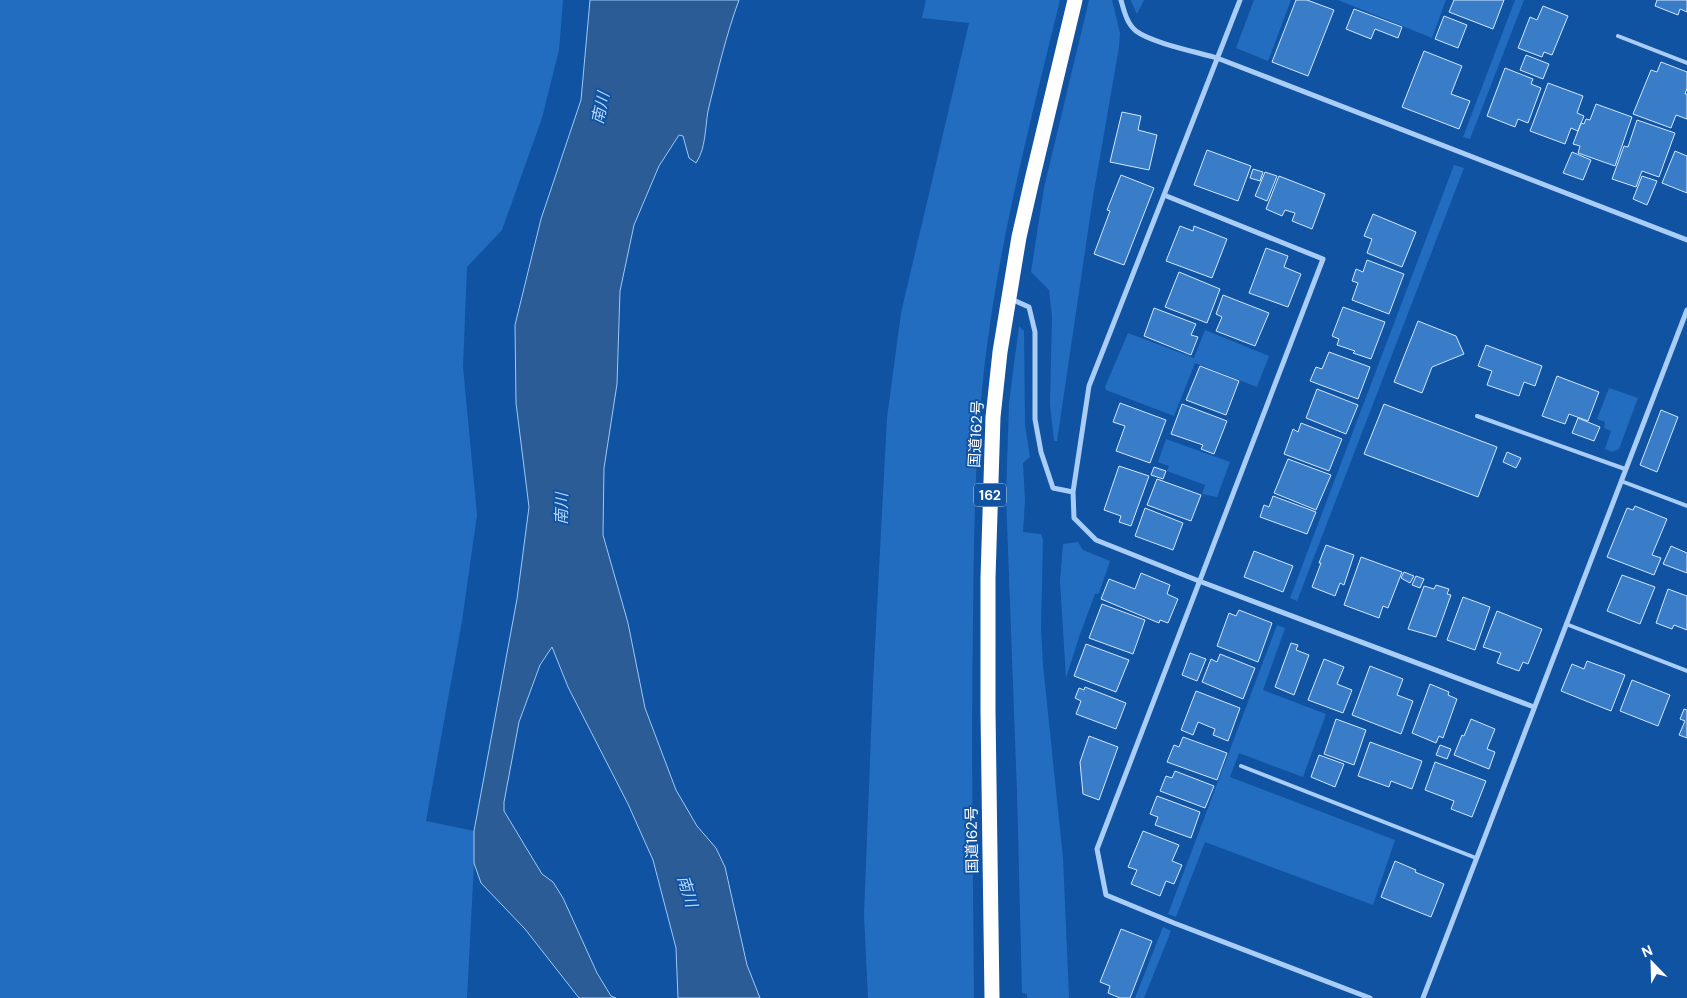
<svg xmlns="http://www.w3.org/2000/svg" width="1687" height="998" font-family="'DM Sans','Noto Sans JP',sans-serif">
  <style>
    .green { fill: #236dc0 }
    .water { fill: #2c5c96; stroke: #9bc9f9 }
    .building { fill: #397cc8; stroke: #d3e7fe }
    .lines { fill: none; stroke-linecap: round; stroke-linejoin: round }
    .lane { stroke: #a9cdf6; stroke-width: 4 }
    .street { stroke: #a9cdf6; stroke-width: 5 }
    .highway { stroke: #fff; stroke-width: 15 }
    .labels { text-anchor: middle; stroke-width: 4; stroke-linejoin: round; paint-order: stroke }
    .shield { fill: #1053a2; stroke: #b7cbe3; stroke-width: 1 }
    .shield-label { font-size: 14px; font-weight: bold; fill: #fff }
    .street-label { font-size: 15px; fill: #fff; stroke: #1053a2 }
    .water-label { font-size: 16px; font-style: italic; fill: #b6d7fc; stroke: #1053a2 }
  </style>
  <rect width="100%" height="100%" fill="#1053a2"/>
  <path class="green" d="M0,0H563L559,50L542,118L502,230L467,267L463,367L477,515L462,621L426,821L474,831V863L467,998H0Z
    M926,0H1060C1032,115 1002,229 987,346C975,436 974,528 973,619C971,745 973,872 974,998H868L864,915L873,684L887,418L901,313L969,23L922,18Z
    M1089,0H1112L1120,33L1119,47L1093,197L1057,441H1054L1050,404L1052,316L1049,290L1031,272L1044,188Z
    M1131,0H1144L1137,14L1131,1Z
    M1254,0H1291L1268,61L1236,48Z
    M1338,0H1446L1432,38Z
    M1515,0H1524L1470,139L1463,137Z
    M1454,165L1464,168L1297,601L1290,598Z
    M1019,326L1024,331L1025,425L1030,457L1023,463L1025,501L1023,532L1041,534L1043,539L1041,629L1043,665L1063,858L1069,998H1027V994L1022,993L1017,792L1006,496L1009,403Z
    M1205,330L1269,356L1257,387L1195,363L1174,416L1106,390L1105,387L1128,333L1194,358Z
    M1609,388L1638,398L1619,449L1612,452L1605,449L1611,431L1604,428L1605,422L1597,419Z
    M1166,439L1230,462L1217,497L1202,494L1205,485L1167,471L1169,466L1158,462Z
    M1078,542L1083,550L1110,561L1099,593L1095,594L1080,634L1066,678L1060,581L1063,544Z
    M1277,625L1285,628L1263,690L1326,714L1303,777L1239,753L1230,777L1395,840L1373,905L1205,842L1176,917L1168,914Z
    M1163,927L1171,931L1144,998H1135Z"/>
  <path class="water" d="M590,0H739C726,35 717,74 708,111C705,128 706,148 696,163L689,158L683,136L679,135L659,166L634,225L620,291L617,384L604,468L603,535L628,623L645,708L676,790L697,826L716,848L725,867L747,965L760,998H678L676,948L653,860L628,804L568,687L552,647L540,665L519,722L504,802V811L542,874L553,882L563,898L597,973L611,996L616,998H579L525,929L481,883L474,863V831L517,599L529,507L516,403L515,325L541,219L581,100Z"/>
  <path class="building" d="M1296,0H1307L1334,10L1308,76L1272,62Z
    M1454,0H1504L1493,29L1449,12Z
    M1657,0H1687V12L1680,9L1678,15L1655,6Z
    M1543,6L1568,16L1552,55L1544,52L1542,57L1518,48L1530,17L1537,20Z
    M1354,9L1402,27L1398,38L1375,29L1371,39L1346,29Z
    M1444,16L1467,25L1458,48L1435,39Z
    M1424,51L1462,66L1451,94L1470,101L1459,129L1402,107Z
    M1526,55L1549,64L1543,79L1520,70Z
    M1661,62L1687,72V88L1685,94H1687V119L1676,115L1671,128L1633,114L1651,70L1657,72Z
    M1505,68L1533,79L1531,84L1541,88L1528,123L1518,119L1515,127L1487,116Z
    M1548,83L1583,96L1577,113L1584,116L1578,131L1571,128L1565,144L1530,131Z
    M1596,104L1632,117L1615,166L1578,153L1580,146L1573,144L1581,123L1584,124L1586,119L1590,120Z
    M1122,112L1141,116L1138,130L1157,135L1149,170L1110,162Z
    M1637,120L1675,133L1659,177L1642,171L1636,187L1612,179L1624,146L1628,147Z
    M1207,150L1251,166L1238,201L1194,185Z
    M1675,151L1687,156V193L1662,183Z
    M1572,152L1591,160L1583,180L1563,173Z
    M1253,169L1263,172L1260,181L1250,178Z
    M1265,172L1277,176L1267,201L1255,196Z
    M1121,175L1154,188L1124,265L1094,254L1110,211L1107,210Z
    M1279,176L1325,194L1312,229L1292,221L1295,213L1285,210L1282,216L1266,209Z
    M1642,176L1657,181L1647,205L1633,199Z
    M1373,214L1416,232L1402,267L1367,253L1372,239L1364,236Z
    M1180,226L1193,231L1194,226L1227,239L1212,278L1166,261Z
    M1266,248L1288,256L1284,267L1301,274L1288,307L1249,293Z
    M1367,260L1404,274L1389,314L1352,300L1358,283L1352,281L1356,269L1363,272Z
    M1179,272L1220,289L1207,323L1165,307Z
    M1223,295L1269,313L1255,346L1216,331L1222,317L1216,314Z
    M1343,307L1385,322L1371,359L1353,353L1355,351L1337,345L1339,339L1332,336Z
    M1154,308L1196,324L1191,335L1198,337L1191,355L1144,336Z
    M1418,321L1456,336L1464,354L1432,367L1422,393L1394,382Z
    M1486,345L1542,366L1535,386L1524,382L1519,396L1487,385L1492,371L1478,366Z
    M1329,352L1370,367L1358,399L1310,381L1316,367L1322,369Z
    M1200,366L1239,381L1226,415L1186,400Z
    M1557,376L1599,392L1588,421L1569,414L1565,424L1542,416Z
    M1317,389L1358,405L1346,434L1306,418Z
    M1120,403L1166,420L1150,463L1116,451L1125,426L1113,422Z
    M1182,404L1227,421L1214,454L1201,449L1203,445L1171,434Z
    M1384,404L1497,447L1478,497L1364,454Z
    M1661,410L1678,417L1657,472L1640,465Z
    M1578,418L1600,427L1594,441L1572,433Z
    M1301,423L1342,439L1329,471L1284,454L1293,429L1298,432Z
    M1507,452L1521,458L1516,468L1503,462Z
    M1288,459L1331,475L1316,510L1274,493Z
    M1119,466L1149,476L1131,526L1119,522L1121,516L1104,510Z
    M1154,467L1166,471L1163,479L1151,475Z
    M1157,479L1201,495L1191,521L1147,505Z
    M1273,496L1316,512L1307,534L1260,517L1264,505L1269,507Z
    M1635,506L1667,519L1652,555L1661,558L1654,575L1607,557L1627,508L1633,510Z
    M1145,508L1183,523L1173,550L1135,536Z
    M1326,545L1354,555L1344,585L1340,583L1335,596L1312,587L1321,563H1319Z
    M1671,546L1687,553V573L1663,564Z
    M1254,551L1293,566L1283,592L1244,577Z
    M1361,557L1402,572L1388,608L1383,606L1379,618L1344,605Z
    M1404,572L1414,576L1410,583L1401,578Z
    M1141,573L1170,585L1167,594L1178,599L1168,623L1160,620L1159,623L1101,599L1109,579L1135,589Z
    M1622,575L1655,587L1640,624L1607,611Z
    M1416,576L1424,579L1420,588L1412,585Z
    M1436,585L1449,589L1447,594L1451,595L1436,637L1408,629L1424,586L1434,589Z
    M1668,589L1687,596V630L1674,625L1672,629L1656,623Z
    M1463,597L1490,607L1475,650L1447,640Z
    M1102,604L1145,620L1133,654L1089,638Z
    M1239,610L1272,623L1258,662L1217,646L1229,613L1236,616Z
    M1497,611L1542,629L1528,664L1523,662L1519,671L1497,663L1501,653L1483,647Z
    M1291,643L1298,645L1296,650L1309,655L1294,695L1275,687Z
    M1086,644L1129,660L1116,692L1074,676Z
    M1190,653L1206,659L1197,681L1182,675Z
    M1220,654L1255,668L1243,699L1202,682L1211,659L1217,662Z
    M1324,659L1344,667L1337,684L1352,690L1343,713L1308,700Z
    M1587,661L1625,675L1611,711L1561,691L1572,664L1584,669Z
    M1370,666L1403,679L1397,695L1413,701L1401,734L1352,715Z
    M1632,680L1670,695L1658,726L1620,711Z
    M1430,684L1449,692L1448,695L1457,699L1443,738L1439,736L1436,743L1412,733Z
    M1085,687L1126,703L1116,729L1076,714L1081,701L1075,698L1079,688L1084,690Z
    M1196,691L1240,708L1228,741L1213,735L1215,729L1198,722L1193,735L1181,730Z
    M1684,709L1687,710V738L1679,735L1685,721L1680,719Z
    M1336,719L1366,730L1354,765L1324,754Z
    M1471,719L1495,729L1487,749L1495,752L1489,769L1454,755L1462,735L1464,736Z
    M1089,736L1118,747L1099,800L1083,794L1080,762Z
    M1183,737L1227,753L1217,780L1167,762L1174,745L1179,747Z
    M1370,742L1422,761L1412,789L1391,781L1389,787L1358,776Z
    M1440,745L1451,749L1447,759L1436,755Z
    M1319,755L1344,764L1335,787L1311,777Z
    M1435,762L1486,781L1472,817L1451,809L1454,801L1425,790Z
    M1175,771L1214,786L1205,808L1160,791L1166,776L1172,778Z
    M1157,796L1200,812L1191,838L1155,825L1158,817L1150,814Z
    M1143,831L1179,845L1172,861L1182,865L1174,884L1166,881L1160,896L1131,884L1137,870L1128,867Z
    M1395,861L1416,870L1415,872L1444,884L1431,917L1381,897Z
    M1121,929L1152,941L1130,998H1120L1108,993L1110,986L1100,982Z"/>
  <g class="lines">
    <path class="lane" d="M1618,36L1687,63
      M1477,416L1625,469
      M1621,481L1687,506
      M1566,624L1687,671
      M1241,766L1476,858"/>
    <path class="street" d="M1121,0C1124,11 1127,24 1136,31C1152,43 1197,52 1217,58L1687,240
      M1164,195L1323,259L1097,849L1106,895L1174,923L1370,998
      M1011,299L1029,307L1035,332V419L1041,452L1053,488L1073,492L1074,518L1096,540L1199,581L1534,707
      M1073,492L1089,386L1164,195L1240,0
      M1423,998L1687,310"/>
    <path class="highway" d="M992,998L988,711V578L993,417L1000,352L1019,237L1032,180L1075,0"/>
  </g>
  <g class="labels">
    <rect class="shield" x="974" y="483.5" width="32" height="23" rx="4"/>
    <g class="shield-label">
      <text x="990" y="500">162</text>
    </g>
    <g class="street-label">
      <text transform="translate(976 434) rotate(-87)" y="5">国道162号</text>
      <text transform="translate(972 840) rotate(-91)" y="5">国道162号</text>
    </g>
    <g class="water-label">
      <text transform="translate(600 108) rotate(-78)" y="6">南川</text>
      <text transform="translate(561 509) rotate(-89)" y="6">南川</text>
      <text transform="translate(688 891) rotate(73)" y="6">南川</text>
    </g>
  </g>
  <g transform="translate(1652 963) rotate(337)" stroke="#1053a2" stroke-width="4" paint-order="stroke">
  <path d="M0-4L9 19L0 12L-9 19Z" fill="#ffffff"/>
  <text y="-8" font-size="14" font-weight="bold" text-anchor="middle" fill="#ffffff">N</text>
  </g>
</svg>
